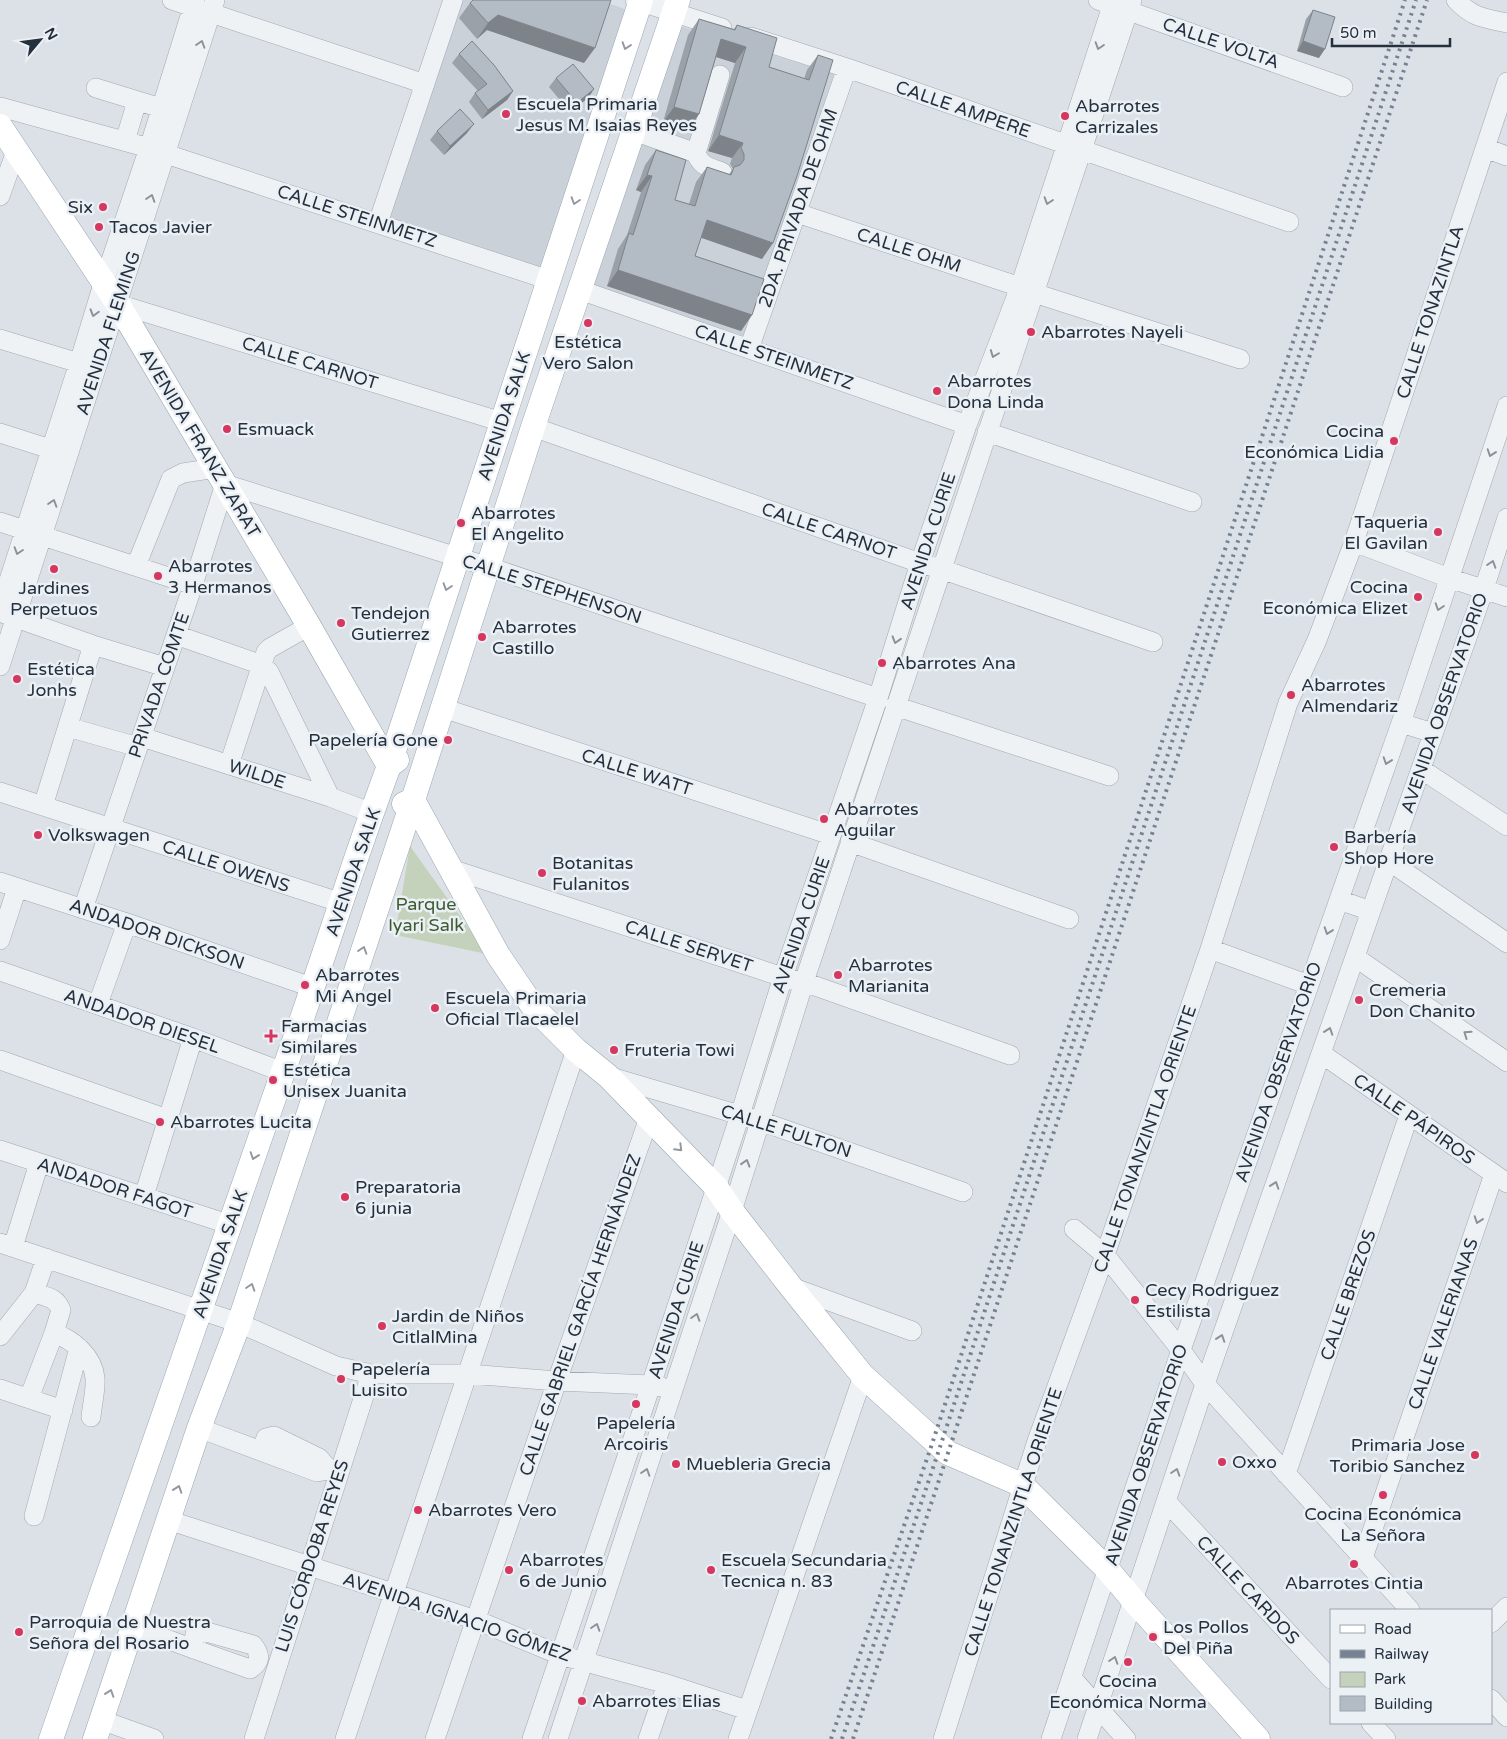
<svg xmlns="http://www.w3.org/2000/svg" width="1507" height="1739" font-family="'Varela Round',sans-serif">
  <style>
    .built { fill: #cad1d9 }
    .green { fill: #c4d2bc }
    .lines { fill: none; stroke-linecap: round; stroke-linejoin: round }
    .minor-casing { stroke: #a1a8b1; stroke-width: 20 }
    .major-casing { stroke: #9aa7b3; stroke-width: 25 }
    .minor { stroke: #eff2f5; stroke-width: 19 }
    .major { stroke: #fff; stroke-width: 24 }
    .rail { stroke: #748292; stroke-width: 4; stroke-dasharray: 2.5 5; stroke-linecap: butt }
    .wall { fill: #9aa1a9 }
    .shaded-wall { fill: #7d8389 }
    .building { fill: #b3bbc4; stroke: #7d8389 }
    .oneway { stroke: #8a919a }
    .oneway2 { stroke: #92989e }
    .poi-dot { fill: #d6375e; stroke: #ebf0f5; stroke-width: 2 }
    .labels { text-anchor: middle; stroke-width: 5; stroke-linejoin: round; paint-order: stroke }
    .street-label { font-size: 18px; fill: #25303e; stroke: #ebf0f5 }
    .poi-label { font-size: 18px; fill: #25303e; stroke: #ebf0f5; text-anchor: start }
    .park-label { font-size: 18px; fill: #3d5b31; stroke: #ebf0f5 }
  </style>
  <rect width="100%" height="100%" fill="#dce1e7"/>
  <path class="built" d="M457,0H600L627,10L541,268L385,218Z
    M677,25L834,74L747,337L593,288Z"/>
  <path class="green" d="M410,846L487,954L395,935Z"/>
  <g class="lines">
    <defs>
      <path id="minor" d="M172,0L193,7
        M635,0L722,28
        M1098,0L1343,87
        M1456,0C1473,18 1484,18 1507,23
        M211,13L425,84
        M751,37L847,68L1289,222
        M720,75L696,153C701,167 709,167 722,172
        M96,88L161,108
        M0,107L149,148
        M634,131L696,153
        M125,141L137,101
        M1485,148L1507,156
        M166,154L549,280
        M0,196L16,151
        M797,213L1020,287
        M378,223L453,0
        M580,290L967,425
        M1034,293L1240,359
        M118,304L502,422
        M0,339L79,363
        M749,349L847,68
        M533,427L920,563L941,569L1153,642
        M987,432L1192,502
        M0,433L63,453
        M0,522L193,585
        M1354,542L1449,578L1507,597
        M136,566L171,479L183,473L216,468
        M0,608L79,363L103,284L149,148L195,0
        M5,614L93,645L165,667
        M176,635L262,665L269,672L330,797
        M0,666L215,0
        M895,706L1109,776
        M443,708L831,835
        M1401,723L1433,733
        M68,727L138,747
        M142,737L330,797L372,813
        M229,765L266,652L270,648L309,626
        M1421,769L1507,826
        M0,792L342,903
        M43,806L93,645
        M850,842L1069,919
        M1389,861L1507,943
        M451,869L783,977L804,982L1010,1055
        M0,882L127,923L314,988
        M1339,900L1371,911
        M83,909L193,585L225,484L489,567L878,698
        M0,940L17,888
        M1210,949L1309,985
        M1355,957L1507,1062
        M0,971L193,1038L283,1072
        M98,1004L127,923
        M1322,1054L1507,1183
        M0,1060L167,1119
        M608,1076L760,1121L963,1192
        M0,1150L231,1225
        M144,1196L193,1038
        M1074,1229L1105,1255L1181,1350L1205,1384L1410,1610
        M0,1243L239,1323L336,1366L371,1374H468L557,1381L651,1385L662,1387
        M13,1247L39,1163
        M791,1287L912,1331
        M54,1333C73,1340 93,1356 95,1378C96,1390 92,1405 91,1417
        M0,1336L34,1293L46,1258
        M0,1389L63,1410
        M29,1398L54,1333L61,1310C56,1297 47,1297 34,1293
        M199,1428L317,1472L323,1471L326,1466L319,1458L274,1436L266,1438L261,1451
        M1286,1474L1409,1115
        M1166,1501L1331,1679
        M34,1516L79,1348
        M168,1520L476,1620L560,1655L667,1684L747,1710
        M1363,1558L1494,1174
        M1491,1623L1507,1607
        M132,1626C171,1641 210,1655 250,1669C261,1662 261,1655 253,1645L203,1631L195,1634L193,1649
        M1072,1678L1126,1739
        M1491,1699L1507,1717
        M101,1720L154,1739
        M1371,1723L1386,1739
        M254,1739L371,1374
        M345,1739L576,1050
        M435,1739L557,1381L649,1118
        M532,1739L651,1385L740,1115L783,977L878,698L920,563L967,425L1020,287L1114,0
        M558,1739L732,1211L804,982L1132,0
        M648,1739L667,1684
        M738,1739L863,1376
        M943,1739L1037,1441L1105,1255L1210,949L1288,703L1317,640L1354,542L1507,82
        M1051,1739L1181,1350L1401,723L1507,406
        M1087,1739L1205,1384L1484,589L1507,518"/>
      <path id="major" d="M0,126L118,304L309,626L389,766L397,760
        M404,804L413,800L498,955L534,1008L576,1050L608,1076L716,1187L732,1211L791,1287L863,1376L948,1453L1022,1485L1108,1570L1133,1600L1258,1739
        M51,1739L283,1072C320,971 351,867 389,766L641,0
        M95,1739L199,1428L239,1323L413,800L533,427L678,0"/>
    </defs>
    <use href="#minor" class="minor-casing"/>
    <use href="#major" class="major-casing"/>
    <use href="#minor" class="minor"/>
    <use href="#major" class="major"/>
    <path class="rail" d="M831,1739L933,1441L1405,0
      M842,1739L940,1447L1416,0
      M853,1739L948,1453L1427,0"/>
  </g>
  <path class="wall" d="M470,3L584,63L487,30L477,39L459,18Z
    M1313,10L1319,58L1297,51L1306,19Z
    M699,19L734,29L737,25L769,67L804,79L807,70L818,55L762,259L701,237L695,256L752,315L741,331L607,286L618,249L627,235L641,192L636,190L645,165L656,150L675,200L689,204L696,182L707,167L729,174L733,169L730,164L732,158L708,151L735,63L716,57L699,114L689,129L663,122L688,35Z
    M459,54L513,91L507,100L482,119L469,102L475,93L478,91L452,63Z
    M556,78L594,89L588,98L570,112L549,87Z
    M437,131L467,133L444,155L430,140Z"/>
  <path class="shaded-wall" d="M498,15L595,48L584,63L487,30L477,39L488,23Z
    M721,39L746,47L735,63L710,55Z
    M1303,41L1325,49L1319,58L1297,51Z
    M594,89L588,98L570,112L577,103Z
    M513,91L507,100L482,119L488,110Z
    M674,107L699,114L689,129L663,122Z
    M474,124L467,133L444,155L450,146Z
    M719,135L743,143L732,158L708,151Z
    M647,175L652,176L641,192L636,190Z
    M707,220L773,243L762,259L696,236Z
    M618,270L752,315L741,331L607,286Z"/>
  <path class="building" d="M473,0H611L595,48L498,15L488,23L470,3Z
    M1313,10L1335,17L1325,49L1303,41Z
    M699,19L735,30L737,25L777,38L769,67L809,80L818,55L833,60L797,176L773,243L707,220L695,256L764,279L752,315L618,270L629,233L633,235L652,176L647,175L656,150L686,160L675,200L695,206L707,167L731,175L734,167L740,165L744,160V154L741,148L743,143L719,135L746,47L721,39L699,114L674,107Z
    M472,41L494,65L513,91L488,110L475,93L487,84L459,54Z
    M573,64L594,89L577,103L556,78Z
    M460,109L474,124L450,146L437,131Z"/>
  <defs><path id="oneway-chevron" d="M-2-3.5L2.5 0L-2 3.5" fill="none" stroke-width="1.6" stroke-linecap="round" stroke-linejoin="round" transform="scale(1.25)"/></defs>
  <g class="oneway">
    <use href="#oneway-chevron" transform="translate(201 44) rotate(-72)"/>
    <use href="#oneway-chevron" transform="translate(1099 46) rotate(108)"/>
    <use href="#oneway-chevron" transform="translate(151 198) rotate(-72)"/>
    <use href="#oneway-chevron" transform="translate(1048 201) rotate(108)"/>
    <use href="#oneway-chevron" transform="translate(94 313) rotate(106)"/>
    <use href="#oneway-chevron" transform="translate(994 354) rotate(111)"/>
    <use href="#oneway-chevron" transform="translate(1491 453) rotate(109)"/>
    <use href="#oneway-chevron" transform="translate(53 503) rotate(-72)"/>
    <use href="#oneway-chevron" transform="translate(18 551) rotate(108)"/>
    <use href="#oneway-chevron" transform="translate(1492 564) rotate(-72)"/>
    <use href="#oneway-chevron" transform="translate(1439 607) rotate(108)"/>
    <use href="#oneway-chevron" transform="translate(896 640) rotate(107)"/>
    <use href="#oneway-chevron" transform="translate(1387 761) rotate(109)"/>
    <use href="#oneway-chevron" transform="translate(1328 931) rotate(109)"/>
    <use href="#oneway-chevron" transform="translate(1329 1031) rotate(-71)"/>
    <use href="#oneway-chevron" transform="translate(1467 1034) rotate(-145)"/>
    <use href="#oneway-chevron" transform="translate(746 1163) rotate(-73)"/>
    <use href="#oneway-chevron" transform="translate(1275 1185) rotate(-71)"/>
    <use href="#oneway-chevron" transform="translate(1478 1220) rotate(109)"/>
    <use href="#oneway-chevron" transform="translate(696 1317) rotate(-72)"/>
    <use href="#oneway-chevron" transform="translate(1221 1338) rotate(-71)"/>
    <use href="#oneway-chevron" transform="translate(646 1472) rotate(-72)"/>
    <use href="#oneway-chevron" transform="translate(1176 1472) rotate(-72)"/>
    <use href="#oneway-chevron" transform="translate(596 1627) rotate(-72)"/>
    <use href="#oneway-chevron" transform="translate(1114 1660) rotate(-72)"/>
  </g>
  <g class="oneway2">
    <use href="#oneway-chevron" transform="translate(626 46) rotate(108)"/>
    <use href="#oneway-chevron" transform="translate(575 201) rotate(108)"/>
    <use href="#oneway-chevron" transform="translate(447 587) rotate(108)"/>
    <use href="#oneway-chevron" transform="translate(363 950) rotate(-72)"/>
    <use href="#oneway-chevron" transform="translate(679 1148) rotate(45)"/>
    <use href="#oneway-chevron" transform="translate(254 1156) rotate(109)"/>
    <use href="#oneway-chevron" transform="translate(251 1287) rotate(-72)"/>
    <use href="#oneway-chevron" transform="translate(178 1489) rotate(-71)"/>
    <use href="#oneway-chevron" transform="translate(110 1693) rotate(-71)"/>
  </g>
  <g class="poi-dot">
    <circle cx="506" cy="114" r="5"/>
    <circle cx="1065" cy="116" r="5"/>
    <circle cx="103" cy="207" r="5"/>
    <circle cx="99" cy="227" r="5"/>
    <circle cx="588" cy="323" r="5"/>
    <circle cx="1031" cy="332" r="5"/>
    <circle cx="937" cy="391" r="5"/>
    <circle cx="227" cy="429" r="5"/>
    <circle cx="1394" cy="441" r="5"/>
    <circle cx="461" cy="523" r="5"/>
    <circle cx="1438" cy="532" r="5"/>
    <circle cx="54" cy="569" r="5"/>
    <circle cx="158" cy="576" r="5"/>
    <circle cx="1418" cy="597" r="5"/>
    <circle cx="341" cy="623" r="5"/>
    <circle cx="482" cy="637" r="5"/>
    <circle cx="882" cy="663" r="5"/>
    <circle cx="17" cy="679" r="5"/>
    <circle cx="1291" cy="695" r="5"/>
    <circle cx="448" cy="740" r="5"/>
    <circle cx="824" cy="819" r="5"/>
    <circle cx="38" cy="835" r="5"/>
    <circle cx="1334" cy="847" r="5"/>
    <circle cx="542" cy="873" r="5"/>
    <circle cx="838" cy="975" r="5"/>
    <circle cx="305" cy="985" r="5"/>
    <circle cx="1359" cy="1000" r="5"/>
    <circle cx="435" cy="1008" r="5"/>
    <path d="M268.5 1028.5h5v5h5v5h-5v5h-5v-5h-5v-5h5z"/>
    <circle cx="614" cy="1050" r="5"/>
    <circle cx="273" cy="1080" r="5"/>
    <circle cx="160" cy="1122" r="5"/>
    <circle cx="345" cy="1197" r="5"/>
    <circle cx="1135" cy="1300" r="5"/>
    <circle cx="382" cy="1326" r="5"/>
    <circle cx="341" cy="1379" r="5"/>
    <circle cx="636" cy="1404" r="5"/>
    <circle cx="1475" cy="1455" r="5"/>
    <circle cx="1222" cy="1462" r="5"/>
    <circle cx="676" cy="1464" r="5"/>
    <circle cx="1383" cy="1495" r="5"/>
    <circle cx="418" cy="1510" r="5"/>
    <circle cx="1354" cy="1564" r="5"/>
    <circle cx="509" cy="1570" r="5"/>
    <circle cx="711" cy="1570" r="5"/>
    <circle cx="19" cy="1632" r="5"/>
    <circle cx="1153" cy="1637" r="5"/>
    <circle cx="1128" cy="1662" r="5"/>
    <circle cx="582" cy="1701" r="5"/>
  </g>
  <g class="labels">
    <g class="street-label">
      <text transform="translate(1221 43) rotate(19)" y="6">CALLE VOLTA</text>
      <text transform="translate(963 109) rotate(19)" y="6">CALLE AMPERE</text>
      <text transform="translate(798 208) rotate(-71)" y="6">2DA. PRIVADA DE OHM</text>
      <text transform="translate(357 216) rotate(18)" y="6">CALLE STEINMETZ</text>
      <text transform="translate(909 250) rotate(18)" y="6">CALLE OHM</text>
      <text transform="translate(1430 312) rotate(-72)" y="6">CALLE TONAZINTLA</text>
      <text transform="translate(108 333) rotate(-72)" y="6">AVENIDA FLEMING</text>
      <text transform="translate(774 357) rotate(19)" y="6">CALLE STEINMETZ</text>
      <text transform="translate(310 363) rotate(17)" y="6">CALLE CARNOT</text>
      <text transform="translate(504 416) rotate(-72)" y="6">AVENIDA SALK</text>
      <text transform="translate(200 443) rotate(59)" y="6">AVENIDA FRANZ ZARAT</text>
      <text transform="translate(829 531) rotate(19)" y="6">CALLE CARNOT</text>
      <text transform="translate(928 541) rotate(-72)" y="6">AVENIDA CURIE</text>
      <text transform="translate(552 589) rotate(18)" y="6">CALLE STEPHENSON</text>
      <text transform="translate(159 685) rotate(-71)" y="6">PRIVADA COMTE</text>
      <text transform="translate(1444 703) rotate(-71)" y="6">AVENIDA OBSERVATORIO</text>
      <text transform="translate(637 772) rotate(18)" y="6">CALLE WATT</text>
      <text transform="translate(257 774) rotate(18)" y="6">WILDE</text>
      <text transform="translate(226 866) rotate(18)" y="6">CALLE OWENS</text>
      <text transform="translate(353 872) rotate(-71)" y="6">AVENIDA SALK</text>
      <text transform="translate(801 925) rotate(-71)" y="6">AVENIDA CURIE</text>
      <text transform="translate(157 934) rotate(19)" y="6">ANDADOR DICKSON</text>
      <text transform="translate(689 946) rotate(18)" y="6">CALLE SERVET</text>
      <text transform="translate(142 1021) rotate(19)" y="6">ANDADOR DIESEL</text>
      <text transform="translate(1278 1072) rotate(-71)" y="6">AVENIDA OBSERVATORIO</text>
      <text transform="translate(1414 1119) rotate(35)" y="6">CALLE PÁPIROS</text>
      <text transform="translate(786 1131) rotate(18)" y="6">CALLE FULTON</text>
      <text transform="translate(1145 1139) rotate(-71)" y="6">CALLE TONANZINTLA ORIENTE</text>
      <text transform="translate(115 1188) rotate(18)" y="6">ANDADOR FAGOT</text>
      <text transform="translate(220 1254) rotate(-71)" y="6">AVENIDA SALK</text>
      <text transform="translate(1348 1295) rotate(-71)" y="6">CALLE BREZOS</text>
      <text transform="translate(676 1310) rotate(-72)" y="6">AVENIDA CURIE</text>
      <text transform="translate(580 1315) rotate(-71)" y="6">CALLE GABRIEL GARCÍA HERNÁNDEZ</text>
      <text transform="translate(1443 1324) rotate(-71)" y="6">CALLE VALERIANAS</text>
      <text transform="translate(1146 1455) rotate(-72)" y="6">AVENIDA OBSERVATORIO</text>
      <text transform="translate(1013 1522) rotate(-72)" y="6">CALLE TONANZINTLA ORIENTE</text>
      <text transform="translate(312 1556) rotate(-72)" y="6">LUIS CÓRDOBA REYES</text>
      <text transform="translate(1248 1590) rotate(47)" y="6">CALLE CARDOS</text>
      <text transform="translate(457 1617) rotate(19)" y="6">AVENIDA IGNACIO GÓMEZ</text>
    </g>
    <g class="poi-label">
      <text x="516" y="110">Escuela Primaria<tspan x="516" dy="21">Jesus M. Isaias Reyes</tspan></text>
      <text x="1075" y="112">Abarrotes<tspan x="1075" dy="21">Carrizales</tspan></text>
      <text x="93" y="213" text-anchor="end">Six</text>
      <text x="109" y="233">Tacos Javier</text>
      <text x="1041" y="338">Abarrotes Nayeli</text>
      <text x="588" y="348" text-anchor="middle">Estética<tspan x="588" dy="21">Vero Salon</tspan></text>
      <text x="947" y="387">Abarrotes<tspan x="947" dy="21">Dona Linda</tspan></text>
      <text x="237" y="435">Esmuack</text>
      <text x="1384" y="437" text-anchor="end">Cocina<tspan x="1384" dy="21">Económica Lidia</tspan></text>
      <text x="471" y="519">Abarrotes<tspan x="471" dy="21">El Angelito</tspan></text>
      <text x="1428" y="528" text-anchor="end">Taqueria<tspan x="1428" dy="21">El Gavilan</tspan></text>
      <text x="168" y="572">Abarrotes<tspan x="168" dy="21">3 Hermanos</tspan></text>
      <text x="1408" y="593" text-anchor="end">Cocina<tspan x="1408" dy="21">Económica Elizet</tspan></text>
      <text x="54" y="594" text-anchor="middle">Jardines<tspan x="54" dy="21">Perpetuos</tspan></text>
      <text x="351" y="619">Tendejon<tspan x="351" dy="21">Gutierrez</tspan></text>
      <text x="492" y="633">Abarrotes<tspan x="492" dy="21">Castillo</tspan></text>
      <text x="892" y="669">Abarrotes Ana</text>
      <text x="27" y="675">Estética<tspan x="27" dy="21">Jonhs</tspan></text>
      <text x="1301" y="691">Abarrotes<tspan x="1301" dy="21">Almendariz</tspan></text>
      <text x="438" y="746" text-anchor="end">Papelería Gone</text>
      <text x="834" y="815">Abarrotes<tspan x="834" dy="21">Aguilar</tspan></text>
      <text x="48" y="841">Volkswagen</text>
      <text x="1344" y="843">Barbería<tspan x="1344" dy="21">Shop Hore</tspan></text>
      <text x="552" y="869">Botanitas<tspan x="552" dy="21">Fulanitos</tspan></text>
      <text x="848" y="971">Abarrotes<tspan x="848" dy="21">Marianita</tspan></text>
      <text x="315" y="981">Abarrotes<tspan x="315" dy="21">Mi Angel</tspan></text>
      <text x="1369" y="996">Cremeria<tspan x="1369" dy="21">Don Chanito</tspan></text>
      <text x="445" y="1004">Escuela Primaria<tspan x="445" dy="21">Oficial Tlacaelel</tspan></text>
      <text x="281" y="1032">Farmacias<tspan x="281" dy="21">Similares</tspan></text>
      <text x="624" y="1056">Fruteria Towi</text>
      <text x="283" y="1076">Estética<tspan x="283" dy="21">Unisex Juanita</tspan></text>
      <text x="170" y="1128">Abarrotes Lucita</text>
      <text x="355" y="1193">Preparatoria<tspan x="355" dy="21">6 junia</tspan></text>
      <text x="1145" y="1296">Cecy Rodriguez<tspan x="1145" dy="21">Estilista</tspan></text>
      <text x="392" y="1322">Jardin de Niños<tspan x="392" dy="21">CitlalMina</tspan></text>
      <text x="351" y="1375">Papelería<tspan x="351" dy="21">Luisito</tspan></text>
      <text x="636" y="1429" text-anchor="middle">Papelería<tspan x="636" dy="21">Arcoiris</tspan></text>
      <text x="1465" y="1451" text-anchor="end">Primaria Jose<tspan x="1465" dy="21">Toribio Sanchez</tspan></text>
      <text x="1232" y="1468">Oxxo</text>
      <text x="686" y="1470">Muebleria Grecia</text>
      <text x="428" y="1516">Abarrotes Vero</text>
      <text x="1383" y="1520" text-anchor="middle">Cocina Económica<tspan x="1383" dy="21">La Señora</tspan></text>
      <text x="519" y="1566">Abarrotes<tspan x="519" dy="21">6 de Junio</tspan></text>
      <text x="721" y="1566">Escuela Secundaria<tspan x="721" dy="21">Tecnica n. 83</tspan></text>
      <text x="1354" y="1589" text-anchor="middle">Abarrotes Cintia</text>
      <text x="29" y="1628">Parroquia de Nuestra<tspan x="29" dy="21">Señora del Rosario</tspan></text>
      <text x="1163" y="1633">Los Pollos<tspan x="1163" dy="21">Del Piña</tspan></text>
      <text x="1128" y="1687" text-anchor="middle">Cocina<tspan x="1128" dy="21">Económica Norma</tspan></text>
      <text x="592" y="1707">Abarrotes Elias</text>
    </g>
    <g class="park-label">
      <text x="426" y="910">Parque<tspan x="426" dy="21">Iyari Salk</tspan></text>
    </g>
  </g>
  <rect x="1330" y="1609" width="162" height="115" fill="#ebf0f5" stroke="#9ca3ac"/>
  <rect x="1340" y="1625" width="25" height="8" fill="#ffffff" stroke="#9ca3ac"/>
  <text x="1374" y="1634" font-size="15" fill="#25303e">Road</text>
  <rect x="1340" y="1650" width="25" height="8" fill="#748292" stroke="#9ca3ac"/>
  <text x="1374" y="1659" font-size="15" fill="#25303e">Railway</text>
  <rect x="1340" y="1672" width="25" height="15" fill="#c4d2bc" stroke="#9ca3ac"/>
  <text x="1374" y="1684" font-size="15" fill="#25303e">Park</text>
  <rect x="1340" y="1696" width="25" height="15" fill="#b3bbc4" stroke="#9ca3ac"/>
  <text x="1374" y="1709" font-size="15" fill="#25303e">Building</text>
  <g transform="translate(40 40) rotate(61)" stroke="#ebf0f5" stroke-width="4" paint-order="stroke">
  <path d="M0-4L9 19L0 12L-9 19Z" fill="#25303e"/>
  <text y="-8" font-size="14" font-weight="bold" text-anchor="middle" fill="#25303e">N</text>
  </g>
  <path d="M1332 38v8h118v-8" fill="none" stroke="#25303e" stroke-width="2.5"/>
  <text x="1340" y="38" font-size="15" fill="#25303e" stroke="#ebf0f5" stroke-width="4" paint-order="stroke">50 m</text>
</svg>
